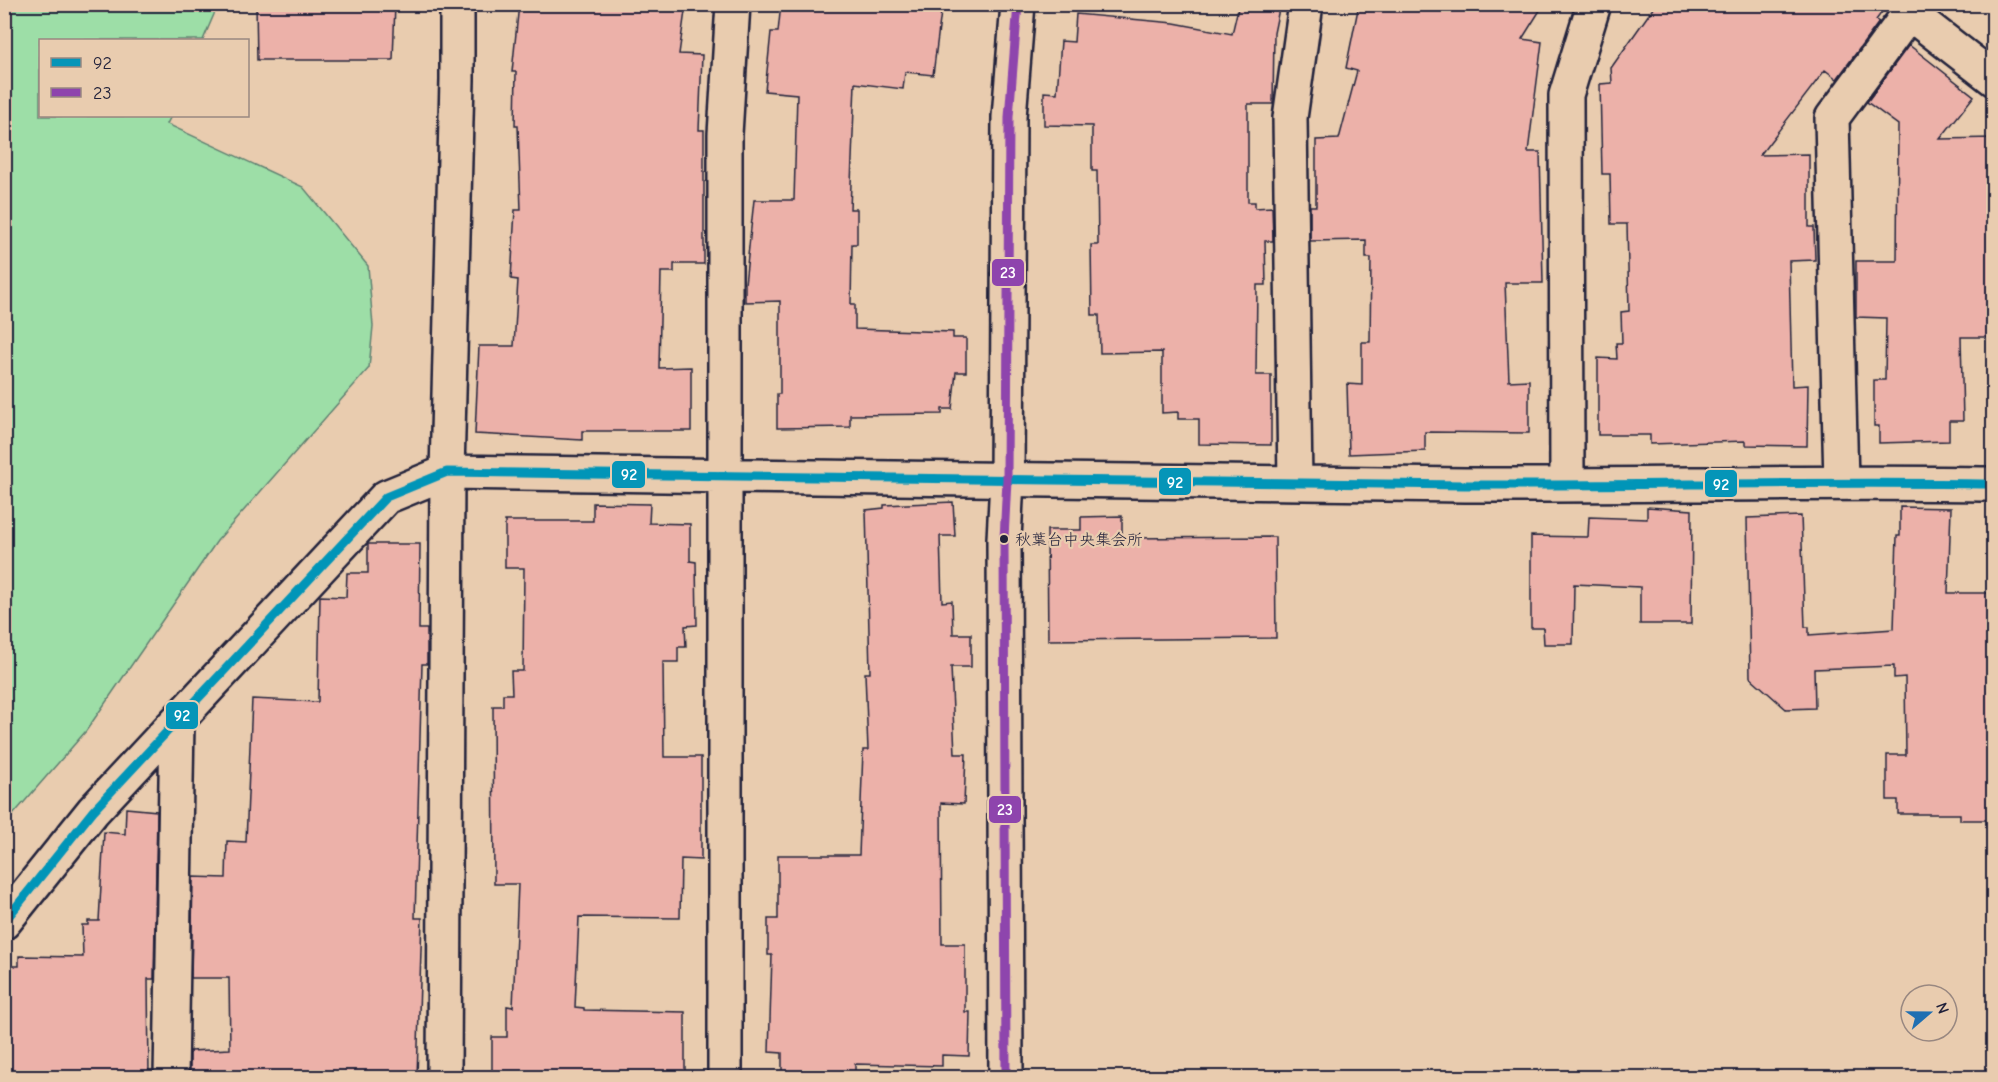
<svg xmlns="http://www.w3.org/2000/svg" width="1998" height="1082" font-family="'Comic Neue','Klee One',sans-serif">
  <style>
    .green { fill: #9ddea7; stroke: #608071; stroke-width: 1.5 }
    .building { fill: #ecb1a9; stroke: #22223b; stroke-width: 1.5 }
    .lines { fill: none; stroke-linecap: round; stroke-linejoin: round }
    .street-casing { stroke: #22223b; stroke-width: 38 }
    .secondary-casing { stroke: #22223b; stroke-width: 38 }
    .street { stroke: #e9ccaf; stroke-width: 33 }
    .secondary { stroke: #e9ccaf; stroke-width: 33 }
    .bus-1-casing { stroke: #e9ccaf; stroke-width: 14 }
    .bus-2-casing { stroke: #e9ccaf; stroke-width: 14 }
    .bus-1 { stroke: #0595b8; stroke-width: 9 }
    .bus-2 { stroke: #8e44ad; stroke-width: 9 }
    .bus-dot { fill: #22223b; stroke: #e9ccaf; stroke-width: 2 }
    .labels { text-anchor: middle; stroke-width: 4.5; stroke-linejoin: round; paint-order: stroke }
    .bus-label { font-size: 16px; fill: #22223b; stroke: #e9ccaf; text-anchor: start }
    .line-badge { stroke: #e9ccaf; stroke-width: 2 }
    .badge-label { font-size: 16px; text-anchor: middle; font-weight: bold; fill: #fff }
  </style>
  <rect width="100%" height="100%" fill="#e9ccaf"/>
  <filter id="ink" filterUnits="userSpaceOnUse"><feTurbulence type="fractalNoise" baseFrequency=".0167" numOctaves="2"/><feDisplacementMap in="SourceGraphic" scale="12" xChannelSelector="R" yChannelSelector="G"/><feConvolveMatrix kernelMatrix="1 2 1 2 8 2 1 2 1" color-interpolation-filters="sRGB"/></filter>
  <g filter="url(#ink)">
    <path class="green" d="M5,4L218,5L203,40H40V116H171L167,124L303,187L368,266L373,326L369,368L217,541L86,731L5,824Z"/>
    <path class="building" d="M256,4H395L393,60H257Z
      M519,4H686L679,54L702,55L699,130H704V264H674V272H661L659,368L691,367V431H582V440L475,434L479,346H514L518,280L511,279L515,210H521L518,126H515L516,72H512Z
      M781,4L844,8V4H942L933,75L905,72L903,89L855,83L850,209H857V244H852L851,304H855V329L953,332V338H966V372H956L952,409H942V414L850,415V427L777,428V394H780V301L745,302V284L754,200H794L797,94L765,91L771,32H778Z
      M1239,4H1280L1274,33L1273,104H1248V202H1255V208L1272,207L1273,241H1265L1266,285H1257L1256,375H1271V445L1199,444V419H1178V412L1162,413V352L1100,353L1099,315H1092L1091,245H1098L1097,171H1092V126L1044,125V92L1057,93L1061,41L1074,42L1076,14L1174,23L1232,34Z
      M1359,4H1544L1522,39L1542,42L1528,152H1540L1543,283H1505L1509,381L1529,380V433L1425,432V451L1349,454L1347,384L1362,385V342H1370L1371,258H1366V240L1310,241V206H1316V140L1339,139L1357,71L1346,68Z
      M1656,4H1888L1876,20L1879,22L1837,79L1825,70L1760,155L1809,154V227H1814L1815,260L1789,261L1792,386L1808,385L1807,446L1746,445V441L1650,444V435H1598V358L1617,359L1616,343H1622L1621,312L1629,311L1627,224H1611L1610,174H1602L1600,84L1612,83L1611,68Z
      M1909,45L1974,96L1940,139L1994,138V337H1961L1963,421H1949V441L1879,443V426H1874V380H1885L1886,318L1856,317V261H1897L1898,125L1867,102Z
      M953,502L955,536H940L942,602L952,601L953,634H971V667H951L955,754H966L964,804L941,803L942,944H965V1012H970L969,1056L942,1055V1066L855,1064V1077H782V1053L769,1052L772,955H768V919H778V855H859L863,750H868L865,673H870L866,510L884,508V505Z
      M593,503L650,504L649,523L690,524V561L696,562L697,625L685,626L686,647H678V662H663L664,757H701V860L681,859L680,918L579,917L575,1007L584,1008V1010L685,1012V1077L492,1075V1037H507V1006L513,1007L518,884H494L493,706H503V694H512L511,671H523L524,568H505V521H593Z
      M1647,507L1692,510L1691,624H1640V587L1574,584L1573,644H1544L1543,628H1531V536L1588,537L1589,517L1647,519Z
      M1900,507L1951,508L1948,593H1994V820H1960V814H1898V800H1887V755H1906L1905,677L1894,678V666L1814,669L1815,708L1786,709L1750,677L1747,518L1801,516L1805,627H1809V635L1894,629L1897,536H1900Z
      M1122,516V538L1275,537L1276,638L1048,640L1047,530H1081V517Z
      M368,544H420L419,629H427V664H422L415,918H422L417,1077H190V1051L230,1049L229,978H191L193,877L226,878L227,841L246,842L252,699L318,702L320,596L346,597L347,573H368Z
      M126,808L157,811L154,979H148L149,1077H4V966H19V956L83,957L82,925H88V921H99L104,832L125,834Z"/>
    <g class="lines">
      <defs>
        <path id="street" d="M1909,13L1994,79
          M1841,482L1832,118L1916,4
          M1295,483L1290,118L1306,4
          M1567,485L1566,95L1594,4
          M4,922L93,811L386,497L447,472C786,476 1126,482 1465,485C1641,486 1817,481 1994,484
          M171,1078L177,722
          M444,1078L447,472L457,80V4
          M725,1078V134L733,4"/>
        <path id="secondary" d="M1006,1078L1004,539L1007,480L1009,117L1018,4"/>
      </defs>
      <use href="#street" class="street-casing"/>
      <use href="#secondary" class="secondary-casing"/>
      <use href="#street" class="street"/>
      <use href="#secondary" class="secondary"/>
      <defs>
        <path id="bus-1" d="M4,922L93,811L386,497L447,472C786,476 1126,482 1465,485C1641,486 1817,481 1994,484"/>
        <path id="bus-2" d="M1006,1078L1004,539L1007,480L1009,117L1018,4"/>
      </defs>
      <use href="#bus-1" class="bus-1-casing"/>
      <use href="#bus-2" class="bus-2-casing"/>
      <use href="#bus-1" class="bus-1"/>
      <use href="#bus-2" class="bus-2"/>
    </g>
  </g>
  <circle class="bus-dot" cx="1004" cy="539" r="5"/>
  <g class="labels">
    <g class="bus-label">
      <text x="1015" y="545">秋葉台中央集会所</text>
    </g>
  </g>
  <g class="line-badge">
    <rect x="991" y="258" width="34" height="29" rx="6" fill="#8e44ad"/>
    <rect x="611" y="460" width="35" height="29" rx="6" fill="#0595b8"/>
    <rect x="1158" y="467" width="34" height="29" rx="6" fill="#0595b8"/>
    <rect x="1704" y="469" width="34" height="29" rx="6" fill="#0595b8"/>
    <rect x="165" y="701" width="34" height="29" rx="6" fill="#0595b8"/>
    <rect x="988" y="795" width="34" height="29" rx="6" fill="#8e44ad"/>
  </g>
  <g class="badge-label">
    <text x="1008" y="278">23</text>
    <text x="629" y="480">92</text>
    <text x="1175" y="488">92</text>
    <text x="1721" y="490">92</text>
    <text x="182" y="721">92</text>
    <text x="1005" y="815">23</text>
  </g>
  <rect width="1998" height="1082" fill="none" stroke="#e9ccaf" stroke-width="24"/>
  <rect x="12" y="12" width="1974" height="1058" fill="none" stroke="#22223b" stroke-width="2" filter="url(#ink)"/>
  <rect x="39" y="39" width="210" height="78" fill="#e9ccaf" stroke="#998881" stroke-width="1.5"/>
  <rect x="51" y="58" width="30" height="9" fill="#0595b8" stroke="#998881" stroke-width="1.5"/>
  <text x="93" y="69" font-size="18" fill="#22223b">92</text>
  <rect x="51" y="88" width="30" height="9" fill="#8e44ad" stroke="#998881" stroke-width="1.5"/>
  <text x="93" y="99" font-size="18" fill="#22223b">23</text>
  <g transform="translate(1929 1013) rotate(70)"><circle r="28" fill="#e9ccaf" stroke="#998881" stroke-width="1.5"/>
  <path d="M0-4.5L10 22L0 15L-10 22Z" fill="#1f6fb2"/>
  <text y="-9" font-size="16" font-weight="bold" text-anchor="middle" fill="#22223b">N</text>
  </g>
</svg>
